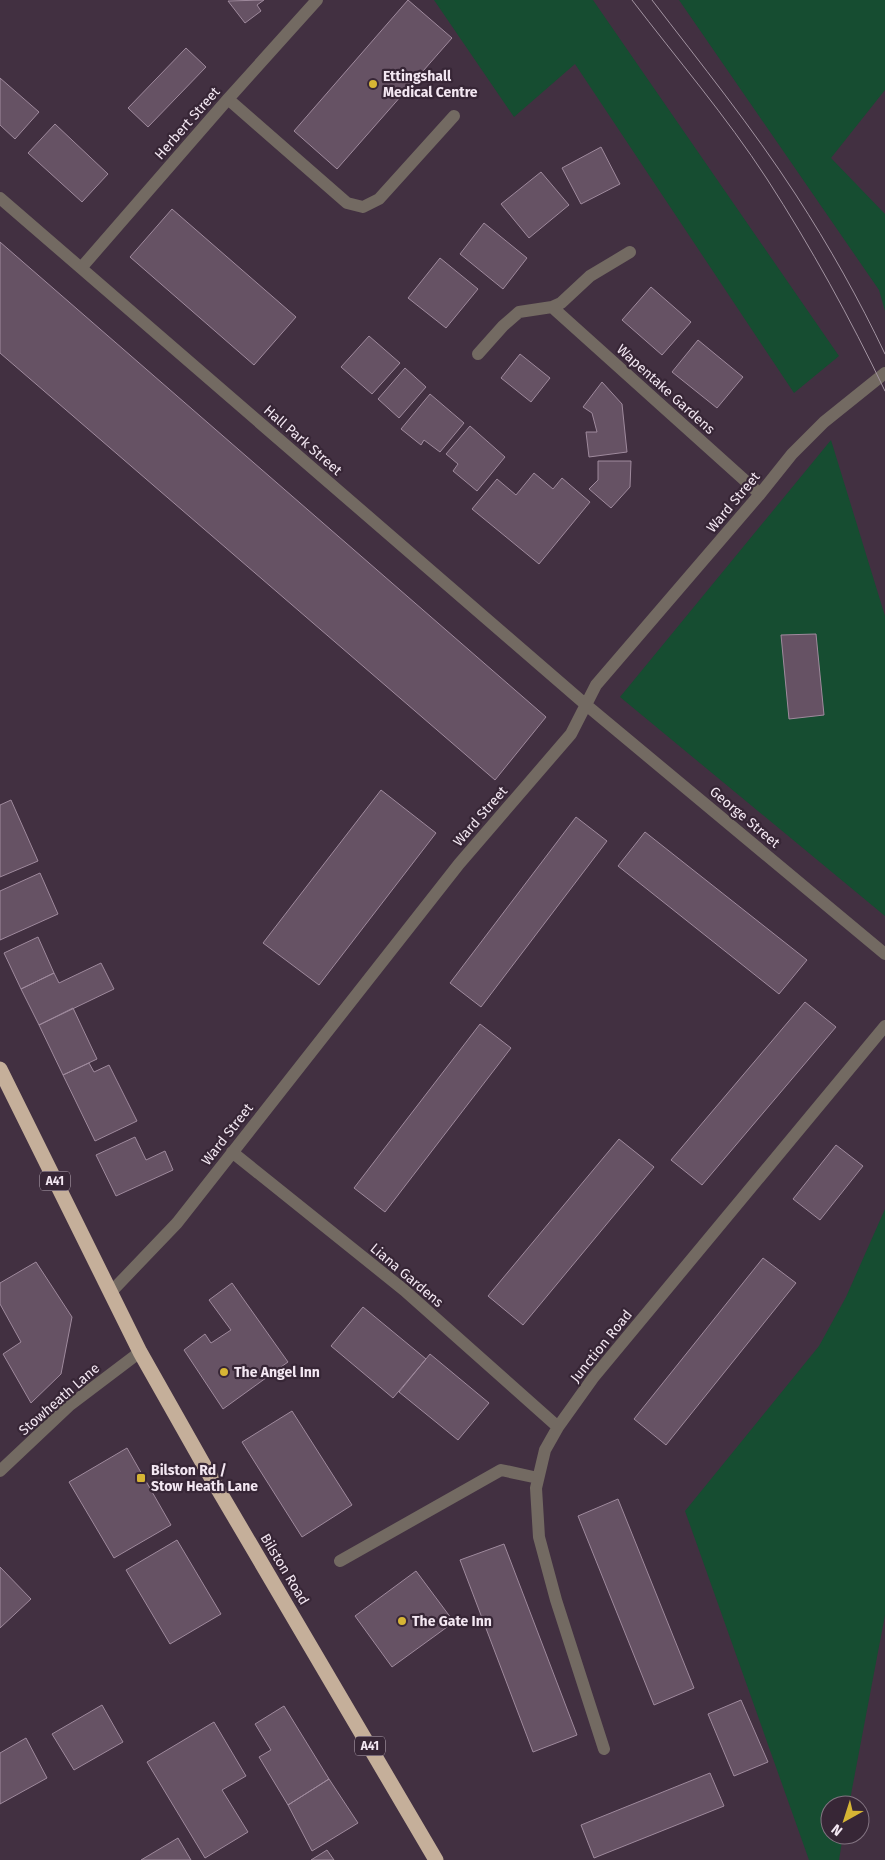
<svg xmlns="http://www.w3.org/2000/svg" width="885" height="1860" font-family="'Fira Sans',sans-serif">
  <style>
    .green { fill: #164d31 }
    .building { fill: #665264; stroke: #9f8a9d }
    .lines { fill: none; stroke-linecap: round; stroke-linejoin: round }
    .minor { stroke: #736a62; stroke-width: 12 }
    .highway { stroke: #c5af9a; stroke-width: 15 }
    .tram { stroke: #a293a1; stroke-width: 1 }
    .poi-dot { fill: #d6b534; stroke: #372636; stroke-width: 2 }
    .labels { text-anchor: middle; stroke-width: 4.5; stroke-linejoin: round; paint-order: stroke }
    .shield { fill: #372636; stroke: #bbadba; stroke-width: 1 }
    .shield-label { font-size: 12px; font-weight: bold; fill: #f3e7f2 }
    .poi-label { font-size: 14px; font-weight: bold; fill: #f3e7f2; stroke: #372636; text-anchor: start }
    .street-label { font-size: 14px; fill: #f3e7f2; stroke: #372636 }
  </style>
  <rect width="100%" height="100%" fill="#423041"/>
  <path class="green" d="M434,0H593L839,356L794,393L575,64L514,117Z
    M679,0H885V90L831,158L885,214V311L879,290Z
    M831,440L885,616V916L620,697Z
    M885,1209V1615L849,1805H830V1835H843L839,1860H809L685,1511L819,1346L846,1297Z"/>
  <path class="building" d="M264,0L257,5L261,11L245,23L228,1Z
    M408,0L452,38L337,169L294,131Z
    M186,48L206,67L148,127L128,108Z
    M0,78L39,112L15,139L0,125Z
    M55,124L108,174L82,202L28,153Z
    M601,147L620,184L581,204L562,168Z
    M541,172L569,205L529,238L501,204Z
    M172,209L296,317L254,365L130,257Z
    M484,223L527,258L503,289L460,254Z
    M0,242L546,717L495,780L0,353Z
    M440,258L478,289L446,328L408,298Z
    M651,287L691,322L662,355L622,320Z
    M369,336L400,363L372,394L341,367Z
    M698,340L743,377L717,408L672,372Z
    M520,354L550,378L531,402L501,378Z
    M405,368L426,387L399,418L378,399Z
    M602,382L622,404L627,452L589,457L586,432H597L592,413L583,407Z
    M430,394L464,423L440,452L424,440L421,445L401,429Z
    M470,426L505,457L477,491L453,471L458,464L446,454Z
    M598,461H631L630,487L611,508L589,489L598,480Z
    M534,473L553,489L562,478L590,502L539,564L472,509L497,479L516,495Z
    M816,634L824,715L789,719L781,635Z
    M381,790L436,833L319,985L263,943Z
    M11,800L38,861L0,877V805Z
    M576,817L607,841L481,1007L450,983Z
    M645,832L807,960L779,994L618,866Z
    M40,873L58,914L0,940V891Z
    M38,937L54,973L21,989L4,953Z
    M101,963L114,989L39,1025L21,989L54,973L59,983Z
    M805,1002L836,1027L702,1185L671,1160Z
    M73,1008L97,1059L63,1075L39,1025Z
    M480,1024L511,1048L385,1212L354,1188Z
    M89,1063L94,1072L109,1065L137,1121L95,1141L63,1075Z
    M135,1137L146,1160L165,1151L173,1170L116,1196L96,1155Z
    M619,1139L654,1167L523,1325L488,1296Z
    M836,1145L863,1166L820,1220L793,1199Z
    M763,1258L796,1283L666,1445L634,1419Z
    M36,1262L72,1317L61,1374L31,1403L3,1354L21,1342L0,1304V1283Z
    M232,1283L288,1362L223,1409L184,1350L205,1334L211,1343L231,1330L209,1300Z
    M363,1307L426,1359L393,1398L331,1346Z
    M430,1354L489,1403L458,1440L399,1392Z
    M292,1411L352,1505L302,1537L242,1442Z
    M127,1448L171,1525L114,1558L69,1482Z
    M618,1499L694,1688L654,1705L578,1516Z
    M177,1540L221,1614L170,1644L126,1570Z
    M504,1544L577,1735L533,1752L460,1560Z
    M0,1567L31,1599L0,1628Z
    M416,1571L454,1622L392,1667L355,1616Z
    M741,1700L768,1762L734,1776L708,1714Z
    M102,1705L123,1742L74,1770L52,1734Z
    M284,1706L329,1779L288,1805L259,1757L271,1750L255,1724Z
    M214,1722L246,1776L222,1790L248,1832L205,1858L147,1762Z
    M26,1738L47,1778L0,1804V1753Z
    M710,1773L724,1806L594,1858L581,1825Z
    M329,1779L358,1823L312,1851L288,1805Z
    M178,1838L191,1860H141Z
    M327,1850L334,1860H311Z"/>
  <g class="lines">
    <path class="minor" d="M228,99L347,203L363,207L379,199L454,116
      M0,198L585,704L885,954
      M81,268L228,99L317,0
      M552,307L760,494
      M478,354L503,326L519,312L552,307L561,303L590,276L630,252
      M232,1152L404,1290L558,1427
      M110,1293L177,1223L459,864L571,734L596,685L760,494L792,454L824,422L885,373
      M0,1471L70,1405L140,1352
      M340,1561L501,1470L538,1478
      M604,1749L556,1600L539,1537L536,1488L545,1450L558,1427L593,1378L885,1026"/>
    <path class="highway" d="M0,1069L140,1352L205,1467L436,1860"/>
    <path class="tram" d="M632,0C677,59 726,116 767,179C811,247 850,318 885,391
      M652,0C701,64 752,127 796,195C829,246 859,299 885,354"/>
  </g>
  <g class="poi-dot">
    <circle cx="373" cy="84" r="5"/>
    <circle cx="224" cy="1372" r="5"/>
    <rect x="136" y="1473" width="10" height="10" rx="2.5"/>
    <circle cx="402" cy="1621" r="5"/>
  </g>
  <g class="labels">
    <g class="shield">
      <rect x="40" y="1171.5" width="30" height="19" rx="4"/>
      <rect x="355" y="1736.5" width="30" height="19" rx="4"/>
    </g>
    <g class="shield-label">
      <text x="55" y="1185">A41</text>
      <text x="370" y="1750">A41</text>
    </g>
    <g class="poi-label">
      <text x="383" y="81">Ettingshall<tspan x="383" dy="16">Medical Centre</tspan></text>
      <text x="234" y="1377">The Angel Inn</text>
      <text x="151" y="1475">Bilston Rd /<tspan x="151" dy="16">Stow Heath Lane</tspan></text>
      <text x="412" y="1626">The Gate Inn</text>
    </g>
    <g class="street-label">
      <text transform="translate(187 123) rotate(-49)" y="5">Herbert Street</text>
      <text transform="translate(666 389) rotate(42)" y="5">Wapentake Gardens</text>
      <text transform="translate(303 440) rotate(41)" y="5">Hall Park Street</text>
      <text transform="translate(733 502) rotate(-50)" y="5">Ward Street</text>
      <text transform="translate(480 816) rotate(-49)" y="5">Ward Street</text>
      <text transform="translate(745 817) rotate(40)" y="5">George Street</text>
      <text transform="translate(227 1134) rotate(-52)" y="5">Ward Street</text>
      <text transform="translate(407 1275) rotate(40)" y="5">Liana Gardens</text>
      <text transform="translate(601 1346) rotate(-51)" y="5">Junction Road</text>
      <text transform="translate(59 1399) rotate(-41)" y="5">Stowheath Lane</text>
      <text transform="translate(285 1569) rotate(59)" y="5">Bilston Road</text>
    </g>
  </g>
  <g transform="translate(845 1820) rotate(219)"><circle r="24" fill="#372636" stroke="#827381"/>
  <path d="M0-4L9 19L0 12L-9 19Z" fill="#d6b534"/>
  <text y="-8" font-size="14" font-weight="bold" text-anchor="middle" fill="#f3e7f2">N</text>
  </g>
</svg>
